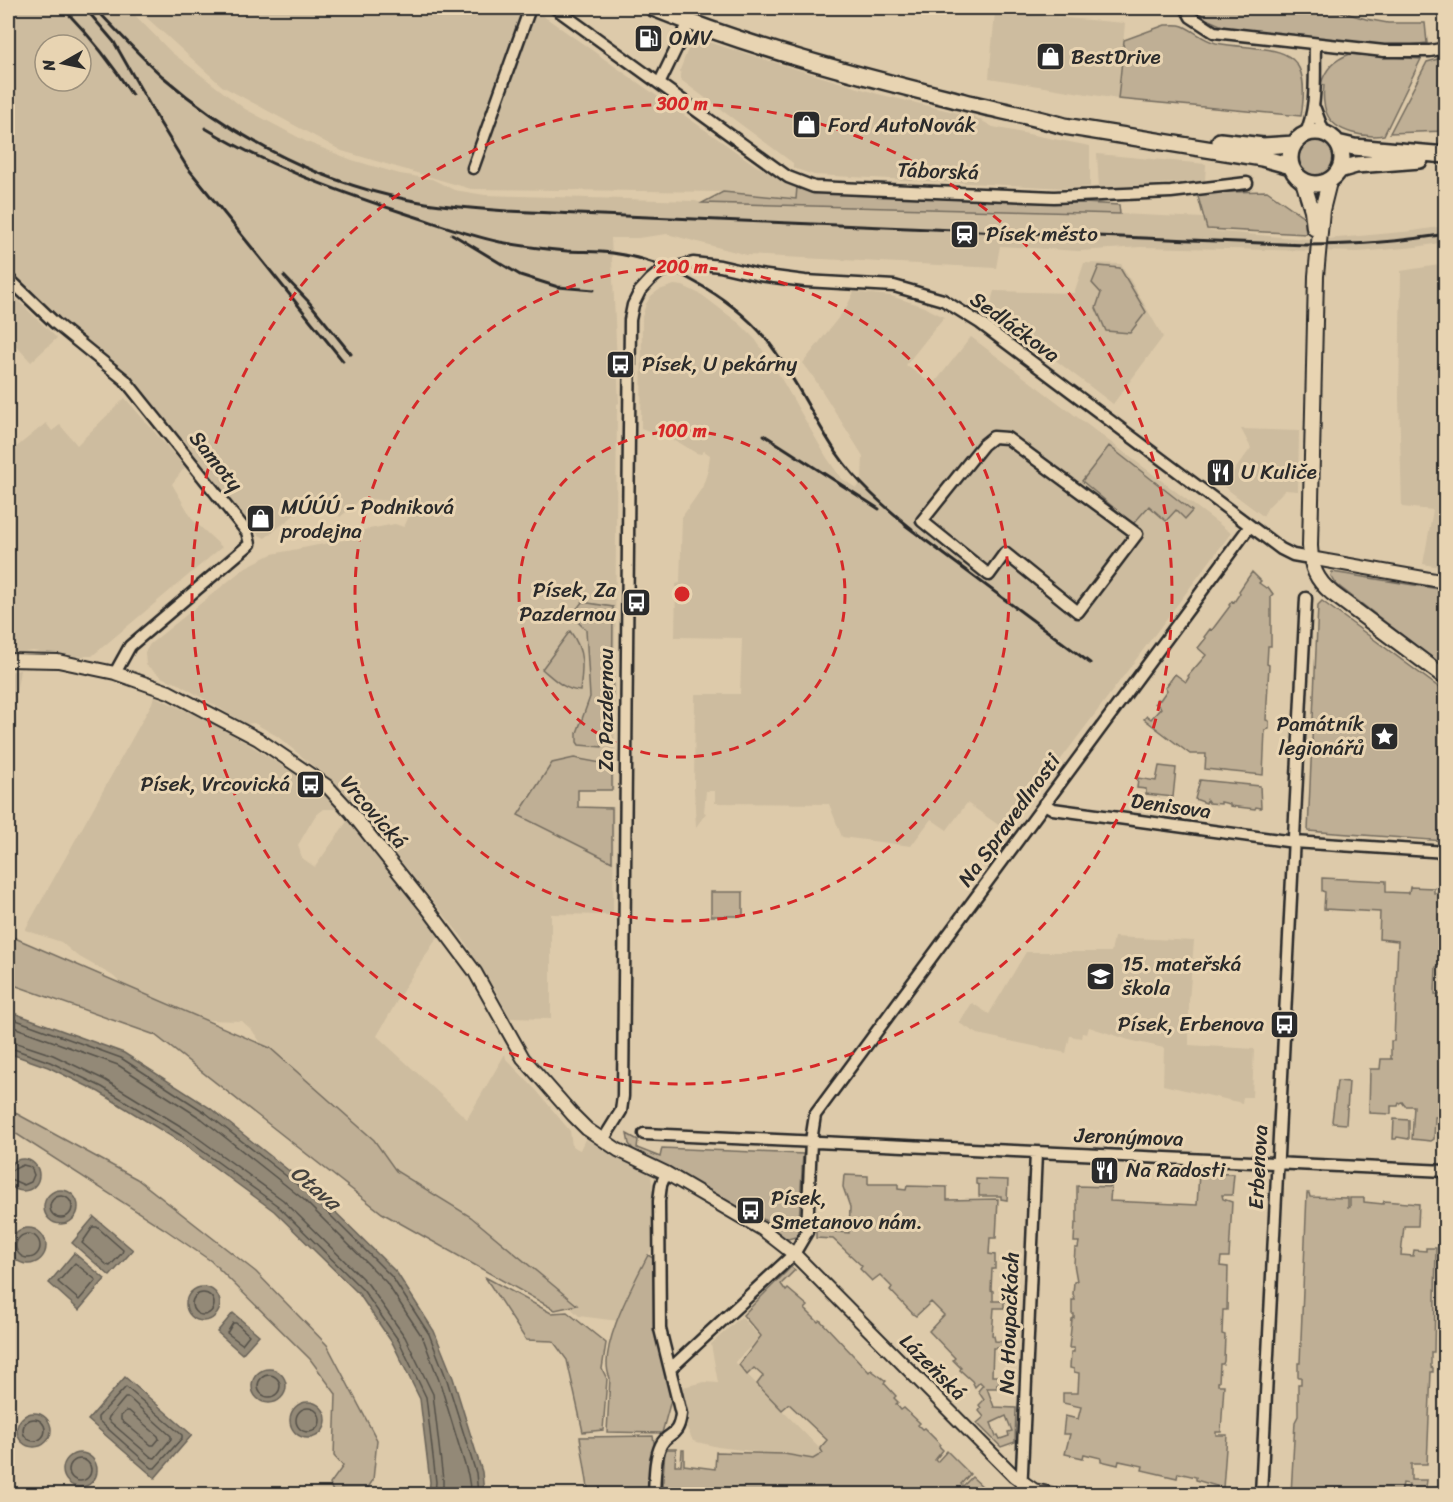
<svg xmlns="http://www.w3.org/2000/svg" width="1453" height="1502" font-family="Sriracha,sans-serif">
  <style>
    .built { fill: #cdbc9f; fill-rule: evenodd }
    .green { fill: #bfaf95; stroke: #756d60; stroke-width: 1.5; fill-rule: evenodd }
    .water { fill: #938977; stroke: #696359; stroke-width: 1.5 }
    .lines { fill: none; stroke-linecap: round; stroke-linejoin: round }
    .shore { stroke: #555149; stroke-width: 1.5 }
    .minor-casing { stroke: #2b2b2b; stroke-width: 15 }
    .tertiary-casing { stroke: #2b2b2b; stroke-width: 16 }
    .secondary-casing { stroke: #2b2b2b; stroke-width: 18 }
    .primary-casing { stroke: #2b2b2b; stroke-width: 20 }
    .minor { stroke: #e8d4b2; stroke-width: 10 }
    .tertiary { stroke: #e8d4b2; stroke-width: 12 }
    .secondary { stroke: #e8d4b2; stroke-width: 14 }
    .primary { stroke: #e8d4b2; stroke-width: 15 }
    .rail { stroke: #2b2b2b; stroke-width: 3 }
    .ring { fill: none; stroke: #d62828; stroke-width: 3; stroke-dasharray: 10 8 }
    .labels { text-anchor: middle; stroke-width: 6; stroke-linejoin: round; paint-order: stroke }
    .poi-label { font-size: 21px; fill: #2b2b2b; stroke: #e8d4b2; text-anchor: start }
    .street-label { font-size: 21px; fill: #2b2b2b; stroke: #e8d4b2 }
    .water-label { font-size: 22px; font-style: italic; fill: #45423e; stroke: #e8d4b2 }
    .centre { fill: #d62828; stroke: #e8d4b2; stroke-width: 3 }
    .ring-label { font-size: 18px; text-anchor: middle; font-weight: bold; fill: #d62828; stroke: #e8d4b2; stroke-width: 6; stroke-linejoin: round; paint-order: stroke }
  </style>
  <rect width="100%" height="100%" fill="#ddcaaa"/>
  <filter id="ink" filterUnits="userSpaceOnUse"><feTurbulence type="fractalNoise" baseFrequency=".0167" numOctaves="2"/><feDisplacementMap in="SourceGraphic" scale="12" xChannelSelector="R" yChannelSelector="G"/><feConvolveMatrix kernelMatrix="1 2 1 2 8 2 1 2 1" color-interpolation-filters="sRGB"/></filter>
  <g filter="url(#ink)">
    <path class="built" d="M8,8H128L171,52L245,109L307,142L352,160L400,174L432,179L454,190L485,195L695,201L702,203L1120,214L1204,218L1207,229L1210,231L1306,239H1327L1413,231L1445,226V242L1416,247L1358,252L1141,247L1079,251L1000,246L996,268L747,255L667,234L638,238H611L619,403L617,404L614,791H579V807H614L613,915L551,914V1019L510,1018L496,991L461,936L347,794L277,736L254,723L246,724L177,683L163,678L146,665L145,652L150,644L246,567L272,554L349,539L359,531L395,524L404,527L410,514L401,511L404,503L363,498L340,517L321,494L265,538L259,535L133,379L67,324L8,267ZM45,45H81V81H45Z
      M136,8H532L755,165L797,187L796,200L723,192L471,189L342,151L222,86Z
      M995,12L1125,23L1118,99L989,78Z
      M708,42L878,94L975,117L993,127L1090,146V187L1065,188L814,175L793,168V163L681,80L680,70L688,49L700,43Z
      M1097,154L1206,164L1205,181L1099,188Z
      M1084,263L1121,264L1163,337L1113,404L991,311L992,298L994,291L1074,293Z
      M1445,264H1446L1445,568L1423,564L1433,510L1402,507L1399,398L1401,271Z
      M674,285L683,286L702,295L740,324L755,339L775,368L827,458L841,478L856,488L862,480L863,456L812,375L803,363L846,308L854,292L891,296L922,306L944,317L906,365L933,385L971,337L1231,533L1007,831L967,803L947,830L931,819L911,846L842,837L829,804L715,803V791H706L704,812L706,813L696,827L694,788L695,694H740L742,638L675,637L676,584L680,583L682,517L702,488L708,470L710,455L704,451L701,454L696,453L680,443L641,428L642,317L646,304L651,296L659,290Z
      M8,291L57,338L31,362L8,337Z
      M125,398L185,467L172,484L193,520L222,547L92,656H68L33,651L8,654V454L46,423L52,431L60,425L77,445Z
      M1241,429L1299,431L1298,491L1285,490L1268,507L1263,516L1223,486L1251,448Z
      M20,670L13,712L8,727V672Z
      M154,696L208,721L250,745L319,790L338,809H324L315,816L298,845L302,858L315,867L348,820L439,935L406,985L377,1036L467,1119L505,1054L506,1059L537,1091L570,1131L572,1146L580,1150L585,1139L651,1173L657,1238L625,1301L618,1321L579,1316L537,1275L453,1226L267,1052L252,1030L242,1021L206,1020L126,988L113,976L76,955L61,942L25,930L152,703Z
      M1114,937L1194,941L1189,1001V1045L1254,1049L1252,1097H1243L1242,1103L1163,1085L1164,1048L1129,1040L1089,1027L1087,1034L1082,1033L1081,1038L1070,1036L1066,1053L978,1034L959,1023L972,1003L989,1014L1026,952H1111Z
      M741,1317L760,1337L735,1362L824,1453L814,1459L718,1447L693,1441L685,1424L683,1387L704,1382L718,1383L711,1344Z"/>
    <path class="green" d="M1195,8H1328L1366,19L1388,23H1425L1427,43L1391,47L1225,27L1206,19Z
      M1165,25C1171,25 1178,24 1183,26C1195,31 1203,40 1216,43C1273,53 1314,39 1301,116L1118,99L1124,40Z
      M1350,54L1421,59L1384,135C1366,138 1335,133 1327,114C1323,105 1323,94 1324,85L1321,84C1326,68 1334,60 1350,54Z
      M1442,58L1443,61L1445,60V131L1390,133L1427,62Z
      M1299 158a18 18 0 1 1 36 0a18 18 0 1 1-36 0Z
      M797,187L1119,205L1120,214L702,203L723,192L796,199Z
      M1267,191L1304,217L1306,234L1207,229L1197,193Z
      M1099,266L1120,268L1146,312L1130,333L1106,331L1096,308L1101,293L1092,283Z
      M1109,446L1192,511L1185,519L1176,510L1166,521L1149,506L1133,524L1082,481Z
      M1252,572L1261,581L1259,583L1266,588L1268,587L1273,594L1271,596V646H1268L1267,664L1269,665L1266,720L1269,721V729L1265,730L1263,775L1205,769L1206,754H1190L1144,719L1147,716L1151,719L1161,708L1155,703L1157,699L1160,700L1167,690L1165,688L1175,674L1186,682L1189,677L1188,676L1206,655L1198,648L1206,638L1204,637L1210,629L1212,630L1230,606L1229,605L1232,601L1234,602L1240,593L1239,591Z
      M1332,572L1445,590V668L1336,584L1331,576Z
      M1322,601L1445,692V841L1308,831L1318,605Z
      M582,602L613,607L612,733H603L602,747L579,745L577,742V733L590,697L586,630L574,618L576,610Z
      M570,631C585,651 583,668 580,691C564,690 554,679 542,669Z
      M574,758L612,765V790H578V807L612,808V862L518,815L552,763Z
      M1159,766L1176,768L1173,797L1146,794V789L1137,788L1138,778L1156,781Z
      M1200,780L1260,786L1261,808L1256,807L1255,809L1230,806V804L1221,802V804L1209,803L1207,800L1206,803L1195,799Z
      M1322,878L1386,881V892L1409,893L1410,887L1434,888V893H1445V942H1441L1440,967H1436L1435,994L1445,995V1094H1439L1438,1117H1435L1434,1139L1431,1141L1412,1139L1414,1106H1405L1402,1102L1399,1103L1398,1106H1391V1114L1369,1113L1370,1069H1380L1381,1059H1393H1391V1041H1394L1398,941L1379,939L1380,912L1324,909L1325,892L1322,891Z
      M711,892H743V916H711Z
      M8,935L270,1048L374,1140L396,1171L471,1217L577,1305L555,1310L382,1213L155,1035L8,983Z
      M1337,1081L1349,1082L1346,1124L1333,1123L1332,1121Z
      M8,1109L137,1179L256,1272L327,1345L377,1440L373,1480L364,1494H332L333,1492L330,1484L343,1466L334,1456L336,1394L310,1359L211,1261L163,1228L15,1133L8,1132Z
      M1394,1119L1409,1120V1139L1397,1137L1396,1139H1393Z
      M627,1134L638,1140L637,1148L660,1157L662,1148L803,1154L798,1240L795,1237L788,1239L782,1237L766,1221L748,1209L731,1205L678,1172L636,1153L629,1144Z
      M1199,1173L1234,1174L1232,1195H1222L1223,1199L1232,1202L1229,1257H1221L1220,1266L1228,1267L1227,1310H1223L1222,1334L1225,1335L1224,1361L1223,1364H1220L1219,1382H1218V1385H1224L1221,1432H1216V1435H1227L1223,1488L1196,1480V1477L1178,1473L1177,1478L1142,1470L1143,1466L1119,1461L1118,1465L1101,1461V1458L1084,1454L1083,1458L1065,1454L1070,1434H1063L1065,1416L1078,1419L1081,1407L1063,1403V1393H1078L1079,1373L1074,1372V1369L1070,1368L1071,1352H1074V1348H1069L1072,1319L1074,1318V1314H1072V1300H1075L1073,1294L1074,1282L1077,1281L1074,1264L1075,1248H1078L1079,1242H1074L1075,1223H1077V1186L1111,1187L1110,1201L1197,1205Z
      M844,1175L868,1176V1184H898V1189L906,1190L907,1186L947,1187V1200L998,1199L996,1238H990L989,1254L995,1255V1269H992L991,1290L993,1291V1301H1004V1308H994L992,1335L994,1336L995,1341L1006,1342L1005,1348H993L992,1376H1000L999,1383L997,1384V1388H987L994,1407L1016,1408L1015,1442L1001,1447L977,1423L984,1417L979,1411L981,1408L979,1405L984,1400L978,1391L983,1385L980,1382L975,1387L972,1381L960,1370L961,1368L953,1360L955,1358L929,1331L944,1315L931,1302L916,1316L913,1314L890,1290L892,1287L880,1275L872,1281L860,1269L862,1266L833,1239L816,1238V1230L849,1233L850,1207L843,1187ZM1006,1416L1012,1431L1008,1432L1009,1436L1000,1439L998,1435L996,1436L991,1423Z
      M976,1179L1008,1180L1007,1200L1001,1199V1196H979V1185L976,1184Z
      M1307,1193H1309L1310,1197L1348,1198V1207H1350V1198H1364V1202L1383,1204L1384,1201L1419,1204L1418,1226H1404L1401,1255L1413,1256L1414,1250L1426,1251V1248H1436L1434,1352H1431V1367L1433,1368V1372H1431L1427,1464H1411V1480H1427L1425,1494H1407L1409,1484L1403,1483L1401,1494H1291L1295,1422L1298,1416V1384H1301V1377H1298V1363H1300Z
      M648,1255L656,1260L657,1337L671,1400L662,1433L607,1432L610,1378C596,1350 635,1281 648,1255Z
      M791,1267L795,1270L781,1284L786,1291L788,1289L808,1306L805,1309L818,1322L820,1320L869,1372L871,1370L886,1381L884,1383L896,1396L894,1398L898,1402L896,1404L901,1410L904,1408L920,1423L918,1425L922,1429L924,1428L940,1444L939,1446L943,1450L935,1460L937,1462L947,1451L970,1474L961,1484L963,1486L972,1477L984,1488L978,1494H662L665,1449H676L675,1465H681L682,1450H684V1465L715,1469L716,1452L784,1454L813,1459L823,1453L820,1448L827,1440L789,1404L782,1410L757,1384L763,1376L754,1368L747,1375L739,1365L761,1336L743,1315Z
      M485,1277L551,1313L567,1312L606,1343L602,1369L607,1379L603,1430L583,1432L567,1360L553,1341L526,1340Z
      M653,1436L655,1449L651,1494H589L580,1437Z"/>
    <path class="water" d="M8,1011L124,1053L210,1108L312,1189L397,1273L434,1331L453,1378L482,1472L484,1494H429L430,1482L420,1399L393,1344L359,1294L274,1211L179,1141L99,1092L48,1067L8,1053Z
      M7 1175a16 16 0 1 1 32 0a16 16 0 1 1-32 0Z
      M44 1207a17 17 0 1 1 34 0a17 17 0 1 1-34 0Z
      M94,1217L133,1250L110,1276L72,1243Z
      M10 1246a18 18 0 1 1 36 0a18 18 0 1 1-36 0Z
      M74,1253L105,1279L79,1310L49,1283Z
      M186 1304a17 17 0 1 1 34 0a17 17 0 1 1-34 0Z
      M233,1313L259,1335L242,1354L217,1332Z
      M252 1386a17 17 0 1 1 34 0a17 17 0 1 1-34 0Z
      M125,1377L192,1435L155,1478L88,1420Z
      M290 1420a18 18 0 1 1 36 0a18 18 0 1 1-36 0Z
      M17 1430a17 17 0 1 1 34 0a17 17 0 1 1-34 0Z
      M63 1470a17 17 0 1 1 34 0a17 17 0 1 1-34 0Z"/>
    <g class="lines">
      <path class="shore" d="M8,1017L121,1058L206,1113L308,1193L392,1277L429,1334L447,1380L476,1473L478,1494
        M8,1025L118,1065L202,1119L303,1199L386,1282L423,1338L440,1383L468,1475L471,1494
        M8,1040L53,1055L105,1080L187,1130L283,1200L368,1284L405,1337L433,1394L443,1480V1494
        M8,1047L50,1062L102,1087L182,1136L278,1206L363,1290L399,1341L426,1397L436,1482L435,1494
        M8,1172L23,1165L31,1167L34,1175L31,1182L24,1185L8,1178
        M50 1207a11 11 0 1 1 22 0a11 11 0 1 1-22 0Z
        M93,1227H97L123,1250L122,1253L110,1266L107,1265L82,1243Z
        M16 1246a12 12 0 1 1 24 0a12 12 0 1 1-24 0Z
        M75,1263L96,1280L79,1300L58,1282Z
        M192 1304a11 11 0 1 1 22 0a11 11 0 1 1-22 0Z
        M233,1323H236L249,1335L242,1344L227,1333Z
        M258 1386a11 11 0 1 1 22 0a11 11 0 1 1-22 0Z
        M126,1387L182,1435V1438L155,1468H152L98,1420V1417Z
        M125,1398H129L171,1436V1439L155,1458L151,1457L108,1420L109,1417Z
        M296 1420a12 12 0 1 1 24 0a12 12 0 1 1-24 0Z
        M126,1411H129L158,1436L159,1439L154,1445H151L121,1420V1416Z
        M23 1430a11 11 0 1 1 22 0a11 11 0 1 1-22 0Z
        M69 1470a11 11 0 1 1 22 0a11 11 0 1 1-22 0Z"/>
      <defs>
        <path id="minor" d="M555,8L788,177L814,187L1054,197L1171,192L1247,183
          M1186,8L1191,17L1214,32L1384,51H1430L1446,48
          M660,82L689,22
          M1315,109L1324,133
          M1305,135C1318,107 1314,74 1315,44
          M473,168L530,8
          M8,278L55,323L125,380L247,532L250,544L130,646L115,673
          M993,437L1007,438L1137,534L1078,612L1005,553L989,575L922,521L983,445Z
          M1044,804L1053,809L1294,842L1446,852
          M644,1134L1446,1171
          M603,1140L621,1111L623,1096L630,320L633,305L640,291L650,280L661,271L693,263L720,266L759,275L805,281L894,286L943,300L980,323L1281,549L1293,555L1310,558
          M670,1369L794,1254L807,1232L811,1141L815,1115L1250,526
          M654,1494C655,1480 654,1459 661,1445C668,1431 678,1439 681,1414L660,1329L659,1201L661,1185L666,1173
          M1021,1494L1036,1153
          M1261,1494L1306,598"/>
        <path id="tertiary" d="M1310,558L1446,582
          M8,660L58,661L115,673L169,692L258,739L327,786L350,811L428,909L475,972L523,1058L573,1115L587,1129L618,1150L666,1173L762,1229L794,1254L1014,1476L1034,1490L1053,1494"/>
        <path id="secondary" d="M1303,181L1312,210L1314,228
          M1329,182L1322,210L1316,276L1310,546C1311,567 1316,580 1332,593L1446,678"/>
        <path id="primary" d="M653,8C750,47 852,74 953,99C990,109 1028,115 1064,126L1262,158L1291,166
          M1290 158a26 26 0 1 1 52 0a26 26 0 1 1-52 0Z
          M1220,141L1263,146L1294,144
          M1337,143L1354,147L1446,155
          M1339,170L1356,165L1420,160"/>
      </defs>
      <use href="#minor" class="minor-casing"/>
      <use href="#tertiary" class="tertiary-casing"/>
      <use href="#secondary" class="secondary-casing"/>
      <use href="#primary" class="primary-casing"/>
      <use href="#minor" class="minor"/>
      <use href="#tertiary" class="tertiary"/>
      <use href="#secondary" class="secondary"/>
      <use href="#primary" class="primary"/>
      <path class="rail" d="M63,8C89,35 112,63 132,95
        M85,8L114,42L160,123L187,167L343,361
        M95,8C117,31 139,55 162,76C237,141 327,187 426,203C453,207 480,209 507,211L1306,245C1353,245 1399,242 1446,234
        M205,128C268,166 334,190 404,213C436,223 467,235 500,242C522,246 545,249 567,251C582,252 598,251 612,253C641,257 669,267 693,281C721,296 747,316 767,340C794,375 812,416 836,452C857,483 884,506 912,529
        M452,234L520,275L558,287L594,290
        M284,276L308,301L351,354
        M764,435L879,509
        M905,525L1090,663"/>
    </g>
  </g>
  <g class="ring">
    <circle cx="682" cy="594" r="163"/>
    <circle cx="682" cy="594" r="327"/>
    <circle cx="682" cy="594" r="490"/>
  </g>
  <defs>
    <symbol id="fuel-square" viewBox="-11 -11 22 22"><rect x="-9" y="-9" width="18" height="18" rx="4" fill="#2b2b2b" stroke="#e8d4b2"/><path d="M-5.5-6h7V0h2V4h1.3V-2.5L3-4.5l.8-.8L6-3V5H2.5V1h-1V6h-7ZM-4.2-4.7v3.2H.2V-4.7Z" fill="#fff"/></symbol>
    <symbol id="shop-square" viewBox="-11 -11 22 22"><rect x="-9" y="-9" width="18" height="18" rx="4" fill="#2b2b2b" stroke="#e8d4b2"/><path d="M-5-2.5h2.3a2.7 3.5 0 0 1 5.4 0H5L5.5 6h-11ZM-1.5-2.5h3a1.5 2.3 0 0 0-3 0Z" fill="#fff"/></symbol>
    <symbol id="station-square" viewBox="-11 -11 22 22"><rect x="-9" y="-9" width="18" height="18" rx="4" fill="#2b2b2b" stroke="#e8d4b2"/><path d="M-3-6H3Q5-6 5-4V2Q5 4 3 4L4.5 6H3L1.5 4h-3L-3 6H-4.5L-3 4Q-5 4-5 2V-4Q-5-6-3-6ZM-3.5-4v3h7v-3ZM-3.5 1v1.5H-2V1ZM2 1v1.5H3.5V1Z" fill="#fff"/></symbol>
    <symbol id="bus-square" viewBox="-11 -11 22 22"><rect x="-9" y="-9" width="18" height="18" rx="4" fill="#2b2b2b" stroke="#e8d4b2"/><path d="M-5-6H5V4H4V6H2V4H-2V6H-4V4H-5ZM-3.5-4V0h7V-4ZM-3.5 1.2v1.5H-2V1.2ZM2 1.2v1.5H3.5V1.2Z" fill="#fff"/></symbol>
    <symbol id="restaurant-square" viewBox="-11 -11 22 22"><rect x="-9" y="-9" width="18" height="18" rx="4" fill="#2b2b2b" stroke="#e8d4b2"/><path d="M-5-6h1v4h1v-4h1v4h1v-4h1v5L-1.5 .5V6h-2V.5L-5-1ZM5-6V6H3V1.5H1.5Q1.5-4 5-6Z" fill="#fff"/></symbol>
    <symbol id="sight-square" viewBox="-11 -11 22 22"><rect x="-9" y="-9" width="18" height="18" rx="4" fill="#2b2b2b" stroke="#e8d4b2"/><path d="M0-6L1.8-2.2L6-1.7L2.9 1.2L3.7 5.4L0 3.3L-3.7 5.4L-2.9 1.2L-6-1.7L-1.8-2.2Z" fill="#fff"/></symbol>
    <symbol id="school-square" viewBox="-11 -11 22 22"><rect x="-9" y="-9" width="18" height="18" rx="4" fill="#2b2b2b" stroke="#e8d4b2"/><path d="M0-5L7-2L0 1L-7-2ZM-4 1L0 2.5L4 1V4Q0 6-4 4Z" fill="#fff"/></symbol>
  </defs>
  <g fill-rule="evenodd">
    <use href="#fuel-square" x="632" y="22" width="33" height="33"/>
    <use href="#shop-square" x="1034" y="40" width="33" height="33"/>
    <use href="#shop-square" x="790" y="108" width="33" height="33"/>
    <use href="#station-square" x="948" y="218" width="33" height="33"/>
    <use href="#bus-square" x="604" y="348" width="33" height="33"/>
    <use href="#restaurant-square" x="1204" y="456" width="33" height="33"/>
    <use href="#shop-square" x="244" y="502" width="33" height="33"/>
    <use href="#bus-square" x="620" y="586" width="33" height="33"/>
    <use href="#sight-square" x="1368" y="720" width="33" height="33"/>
    <use href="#bus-square" x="294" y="768" width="33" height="33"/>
    <use href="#school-square" x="1084" y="960" width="33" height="33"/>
    <use href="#bus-square" x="1268" y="1008" width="33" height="33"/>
    <use href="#restaurant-square" x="1088" y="1154" width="33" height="33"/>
    <use href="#bus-square" x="734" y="1194" width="33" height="33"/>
  </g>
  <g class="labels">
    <g class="poi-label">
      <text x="669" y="45">OMV</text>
      <text x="1071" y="64">BestDrive</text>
      <text x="828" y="132">Ford AutoNovák</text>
      <text x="986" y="241">Písek město</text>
      <text x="642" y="371">Písek, U pekárny</text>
      <text x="1241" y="479">U Kuliče</text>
      <text x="281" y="514">MÚÚÚ - Podniková<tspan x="281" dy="24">prodejna</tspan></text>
      <text x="616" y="597" text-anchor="end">Písek, Za<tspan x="616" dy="24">Pazdernou</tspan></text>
      <text x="1364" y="731" text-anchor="end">Památník<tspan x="1364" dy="24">legionářů</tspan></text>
      <text x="290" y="791" text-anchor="end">Písek, Vrcovická</text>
      <text x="1122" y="971">15. mateřská<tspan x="1122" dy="24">škola</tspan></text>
      <text x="1264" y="1031" text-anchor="end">Písek, Erbenova</text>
      <text x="1126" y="1177">Na Radosti</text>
      <text x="771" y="1205">Písek,<tspan x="771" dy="24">Smetanovo nám.</tspan></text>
    </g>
    <g class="street-label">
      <text transform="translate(938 171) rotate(2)" y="7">Táborská</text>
      <text transform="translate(1015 327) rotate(36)" y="7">Sedláčkova</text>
      <text transform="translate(216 461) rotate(51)" y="7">Samoty</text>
      <text transform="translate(606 710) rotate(-90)" y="7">Za Pazdernou</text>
      <text transform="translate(1171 806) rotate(8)" y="7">Denisova</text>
      <text transform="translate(374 812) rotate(49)" y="7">Vrcovická</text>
      <text transform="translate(1009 820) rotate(-54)" y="7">Na Spravedlnosti</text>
      <text transform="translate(1129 1137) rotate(2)" y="7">Jeronýmova</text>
      <text transform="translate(1258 1167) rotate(-87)" y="7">Erbenova</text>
      <text transform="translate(1009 1323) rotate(-88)" y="7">Na Houpačkách</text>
      <text transform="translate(933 1367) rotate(45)" y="7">Lázeňská</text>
    </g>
    <g class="water-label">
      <text transform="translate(316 1187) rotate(40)" y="8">Otava</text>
    </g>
  </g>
  <circle cx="682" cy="594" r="9" class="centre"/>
  <g class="ring-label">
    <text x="682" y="110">300 m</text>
    <text x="682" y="273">200 m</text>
    <text x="682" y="437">100 m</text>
  </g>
  <rect width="1453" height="1502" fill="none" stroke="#e8d4b2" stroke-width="30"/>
  <rect x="15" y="15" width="1423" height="1472" fill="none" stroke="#2b2b2b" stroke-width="2" filter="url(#ink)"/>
  <g transform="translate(63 63) rotate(261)"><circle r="28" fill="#e8d4b2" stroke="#9c907c" stroke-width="1.5"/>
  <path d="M0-4.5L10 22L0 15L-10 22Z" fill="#2b2b2b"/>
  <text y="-9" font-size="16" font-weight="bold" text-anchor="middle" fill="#2b2b2b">N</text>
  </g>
</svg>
